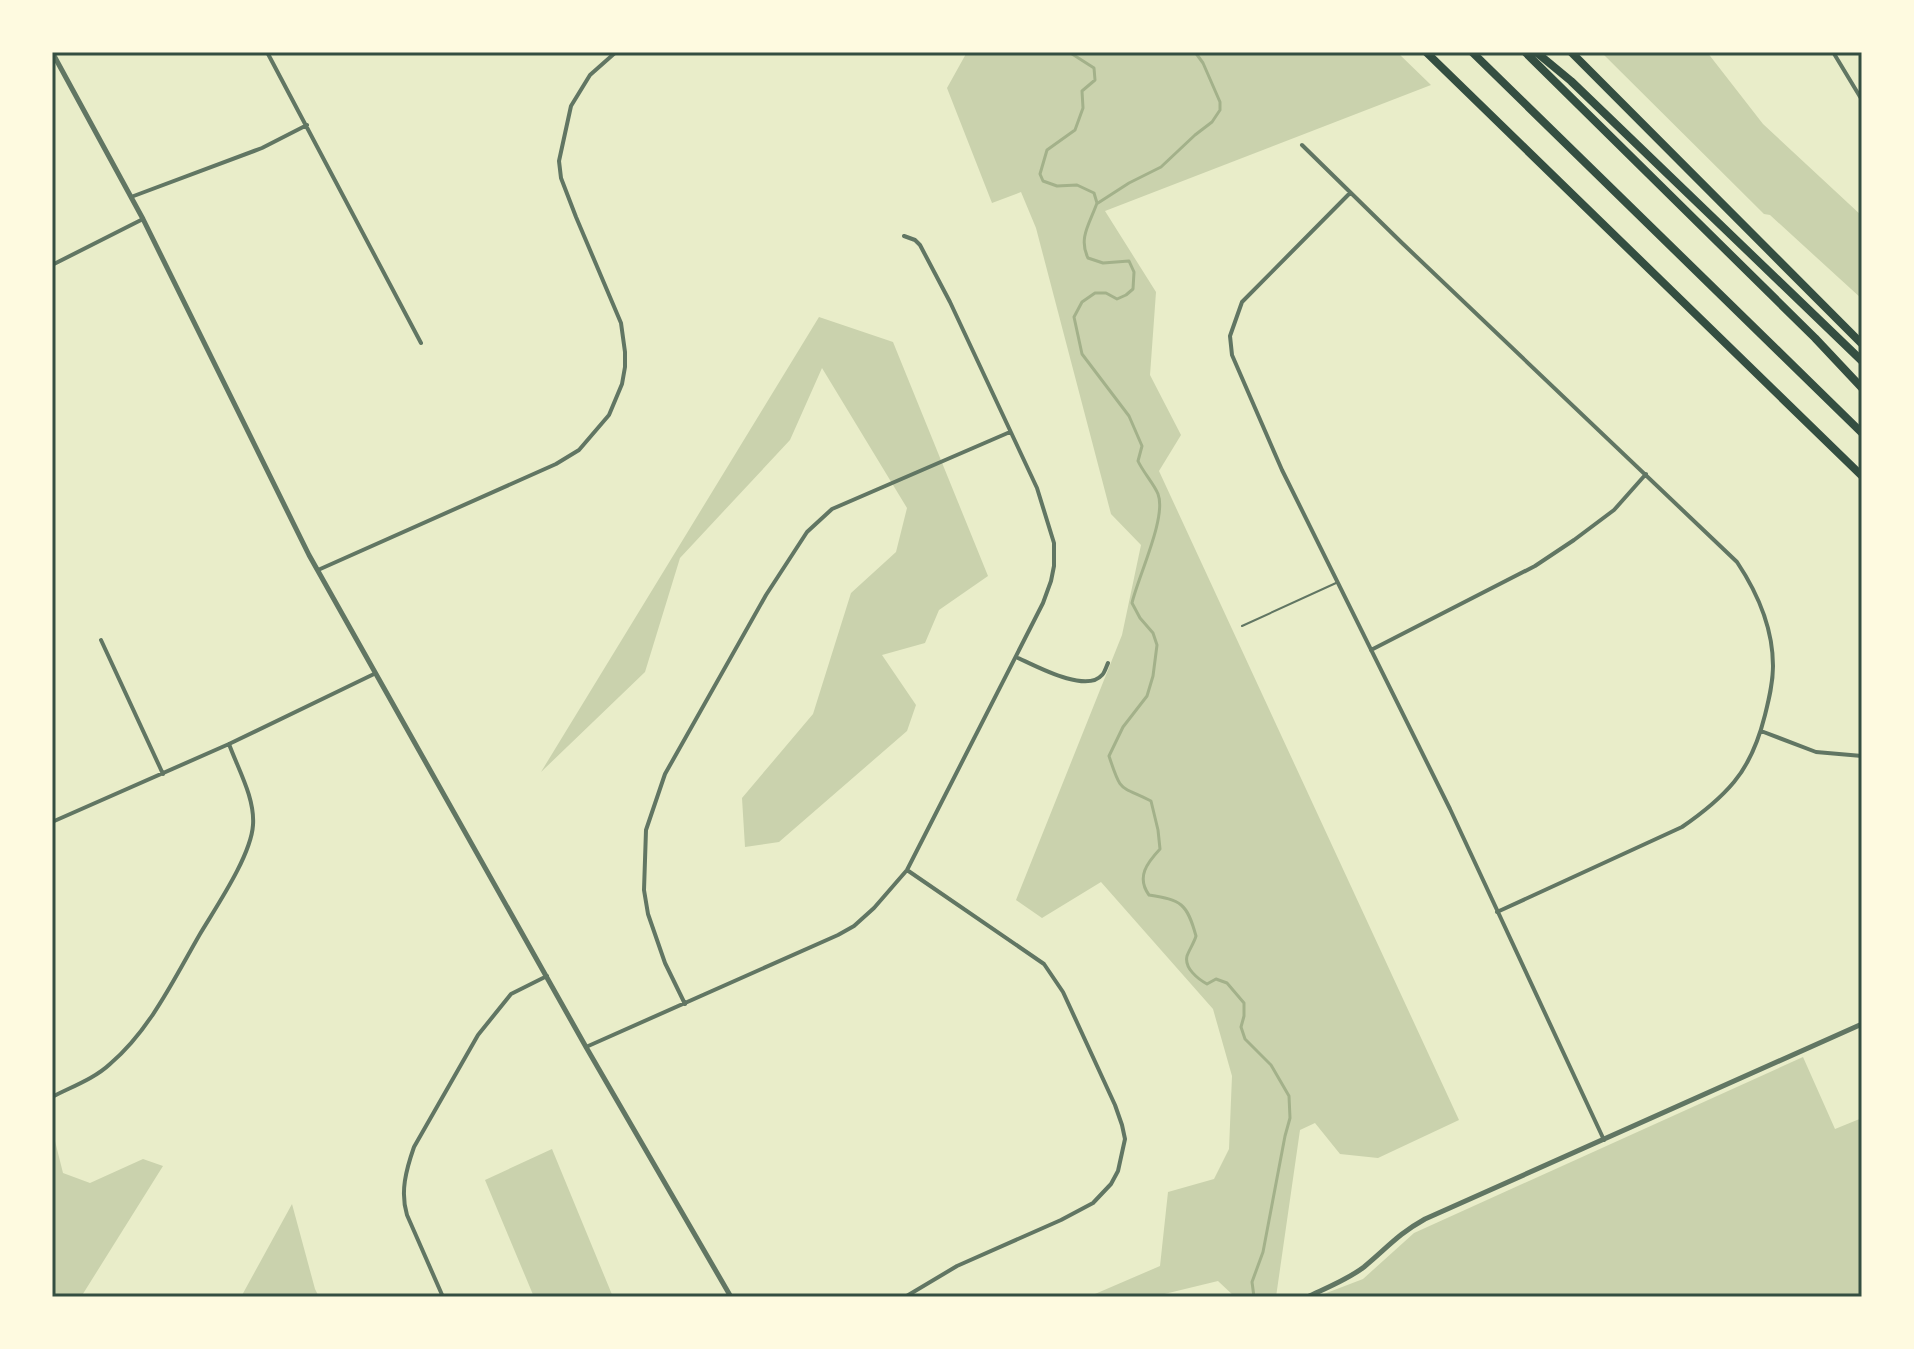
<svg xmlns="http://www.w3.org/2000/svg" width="1914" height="1349" font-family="Manrope,sans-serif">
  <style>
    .green { fill: #cad2ad }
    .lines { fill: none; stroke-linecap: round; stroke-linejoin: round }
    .stream { stroke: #a3b18a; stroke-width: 3 }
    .service { stroke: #617663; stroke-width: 2 }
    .minor { stroke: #617663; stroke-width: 4 }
    .tertiary { stroke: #617663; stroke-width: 5 }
    .motorway { stroke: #344e41; stroke-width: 8 }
    .neatline { fill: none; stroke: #344e41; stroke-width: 3 }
  </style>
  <rect width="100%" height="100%" fill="#e9edc9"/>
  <path class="green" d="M967,52H1397L1431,85L1105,211L1156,292L1150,375L1181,435L1159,471L1459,1120L1378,1158L1340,1154L1315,1123L1300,1130L1276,1297H1235L1218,1281L1152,1297H1088L1160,1266L1168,1192L1214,1179L1229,1149L1232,1076L1213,1009L1101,882L1042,918L1016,900L1122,635L1141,545L1111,514L1036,228L1021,192L992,203L947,88Z
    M1601,52H1707L1763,124L1862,216V299L1770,215L1764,214Z
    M819,317L893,342L988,576L939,610L925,643L882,655L916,705L907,731L779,842L745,847L742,798L813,714L851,593L896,552L907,508L822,368L790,440L680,558L645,672L541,772Z
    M1803,1057L1835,1129L1862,1118V1297H1316L1363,1279L1414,1233Z
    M52,1129L63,1173L90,1183L143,1159L163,1166L81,1297H52Z
    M552,1149L613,1297H534L485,1180Z
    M292,1204L315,1289L319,1297H241Z"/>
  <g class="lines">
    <path class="stream" d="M1069,52L1094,68L1095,80L1082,91L1083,108L1075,130L1047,150L1040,174L1043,181L1057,186L1077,185L1094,193L1097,203C1090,223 1078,238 1088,258L1103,263L1129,261L1134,272L1133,289L1126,295L1117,299L1106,293H1095L1082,302L1074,317L1082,354L1129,416L1142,446L1138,461C1143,472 1154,484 1158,494C1167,517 1138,577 1132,603L1140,618L1153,633L1157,645L1153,676L1147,696L1123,727L1109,756C1121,793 1119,785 1151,801L1158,830L1160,849C1147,863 1136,877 1149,895C1181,900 1187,903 1196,936C1194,943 1189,950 1187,956C1184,968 1198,979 1207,984L1216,979L1227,983L1244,1003V1016L1241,1027L1245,1039L1271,1065L1289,1096L1290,1118L1285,1136L1263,1252L1252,1282L1254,1297
      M1098,203L1129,183L1161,167L1195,135L1212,122L1220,110V102L1203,63L1195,52"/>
    <path class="service" d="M1242,626L1336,583"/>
    <path class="minor" d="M267,52L421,343
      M739,52H750
      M1833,52L1862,100
      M1302,145L1401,242L1737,562C1757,592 1773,629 1773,666C1773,683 1769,699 1765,715C1759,739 1750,763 1734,782C1719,800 1701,814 1682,827L1497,912
      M1350,193L1242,302L1230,336L1232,355L1282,470L1450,809L1604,1140
      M131,197L262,148L307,125
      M52,265L143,219
      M318,570L556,464L579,450L609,415L622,384L625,367V352L621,323L576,217L561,178L559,161L571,106L590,75L616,52
      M101,640L163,774
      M1371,650L1535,566L1574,540L1614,510L1646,474
      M1016,657C1034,665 1086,694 1102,675C1104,674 1107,665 1108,663
      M1761,731L1816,752L1862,756
      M52,822L229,744L374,674
      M685,1004L665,963L648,914L644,890L646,830L665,774L766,595L807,532L832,509L1010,432
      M586,1047L838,935L854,926L874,908L907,870L1043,603L1051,581L1054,566V543L1037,488L950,302L920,245L915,240L904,236
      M52,1097C71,1087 94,1079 110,1064C150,1030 174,979 200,934C216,907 251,856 253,825C255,798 238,769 229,744
      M443,1297L407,1215C400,1192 406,1170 414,1147L478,1035L511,994L547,976
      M905,1297L957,1266L1061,1220L1093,1203L1111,1184L1118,1171L1125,1139L1122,1125L1115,1105L1063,992L1044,964L907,870"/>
    <path class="tertiary" d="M52,52L143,219L309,555L586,1047L731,1297
      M1307,1297C1326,1288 1347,1280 1364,1267C1387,1248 1398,1234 1425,1219L1862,1024"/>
    <path class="motorway" d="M1426,52L1862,476
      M1472,52L1862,433
      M1525,52L1815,338L1862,388
      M1536,52L1571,81L1862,361
      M1571,52L1862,344"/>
  </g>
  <rect width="1914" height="1349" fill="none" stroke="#fefae0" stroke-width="108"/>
  <rect x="54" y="54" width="1806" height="1241" class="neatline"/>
</svg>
